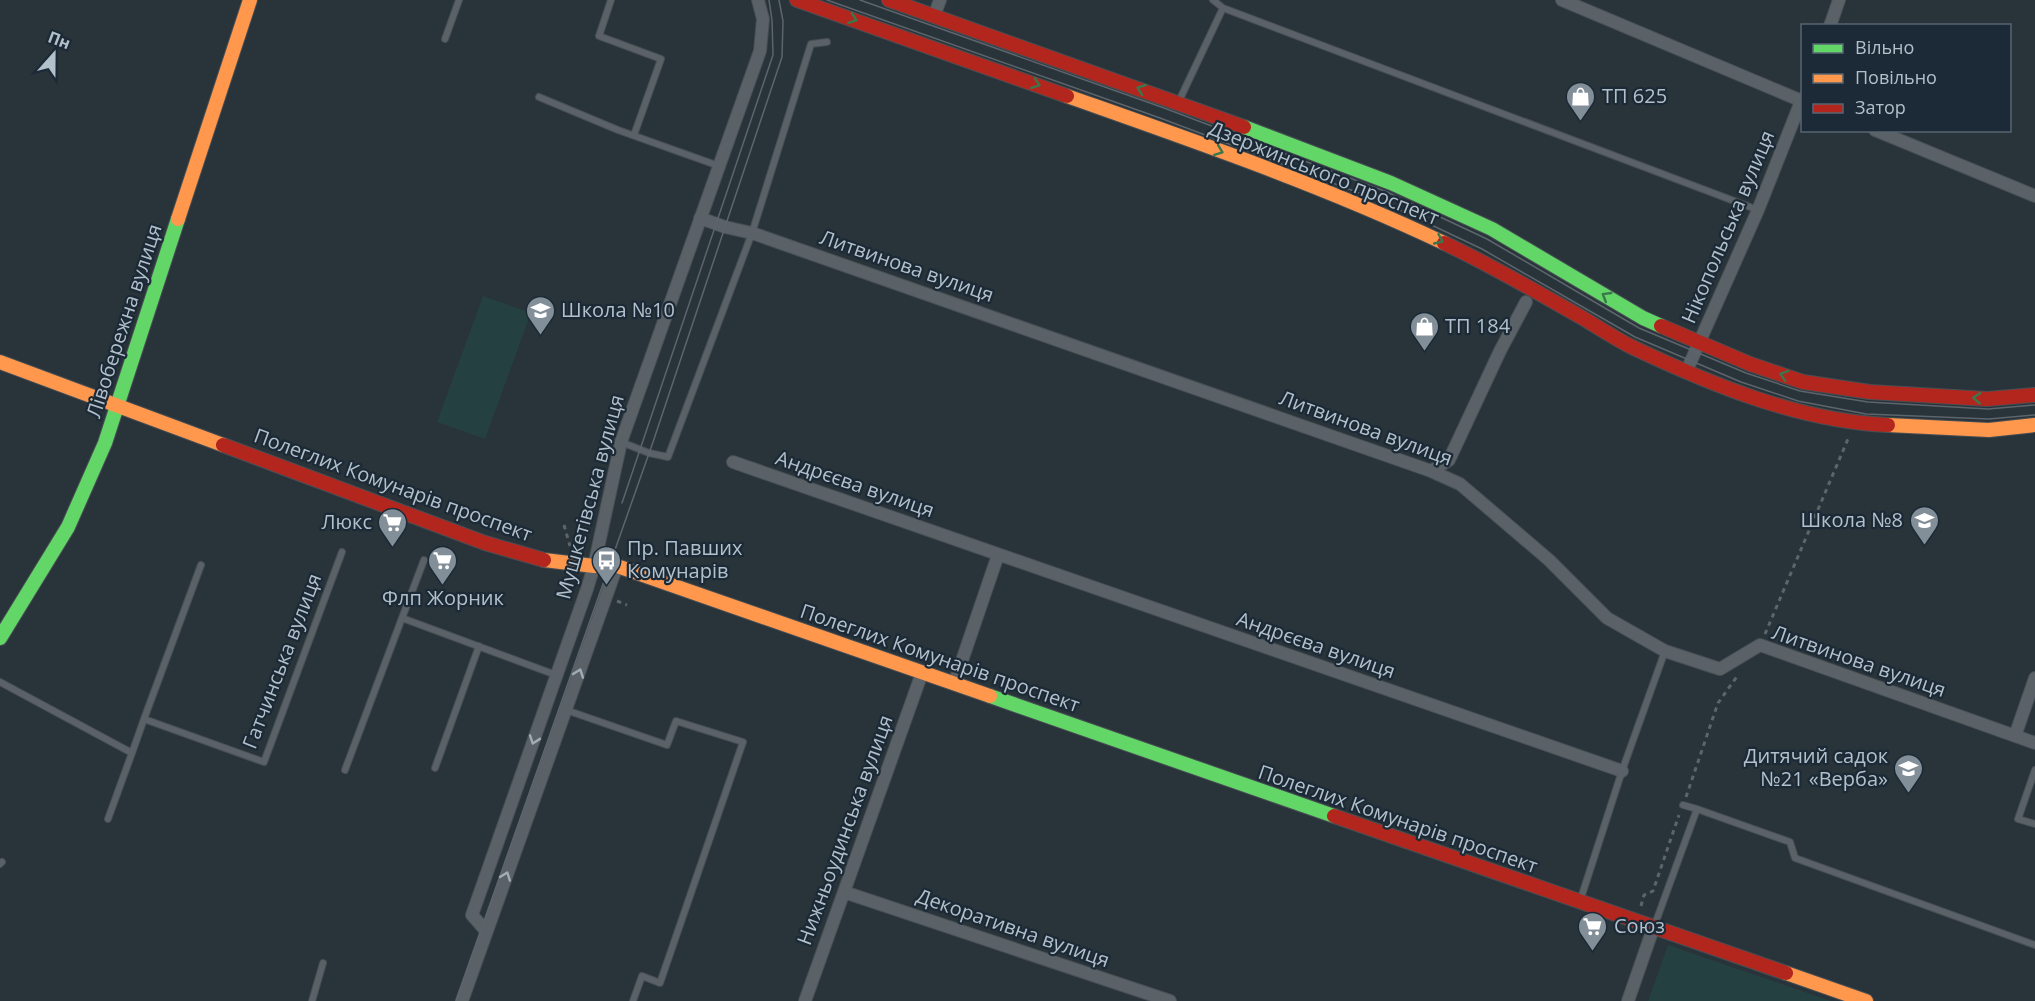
<svg xmlns="http://www.w3.org/2000/svg" width="2035" height="1001" font-family="'Open Sans',sans-serif">
  <style>
    .green { fill: #254040 }
    .lines { fill: none; stroke-linecap: round; stroke-linejoin: round }
    .lane-casing { stroke: #474f54; stroke-width: 8 }
    .street-casing { stroke: #474f54; stroke-width: 14 }
    .fast-casing { stroke: #474f54; stroke-width: 16 }
    .slow-casing { stroke: #474f54; stroke-width: 16 }
    .jam-casing { stroke: #474f54; stroke-width: 16 }
    .path { stroke: #5c656a; stroke-width: 3; stroke-dasharray: 4.5 4.5; stroke-linecap: butt }
    .lane { stroke: #5a6167; stroke-width: 6 }
    .street { stroke: #5a6167; stroke-width: 12 }
    .fast { stroke: #63d668; stroke-width: 14 }
    .slow { stroke: #ff974d; stroke-width: 14 }
    .jam { stroke: #b3261e; stroke-width: 14 }
    .tram { stroke: #5d656c; stroke-width: 1.5 }
    .oneway { stroke: #3b774c }
    .oneway2 { stroke: #a0adb7 }
    .labels { text-anchor: middle; stroke-width: 4.5; stroke-linejoin: round; paint-order: stroke }
    .poi-label { font-size: 20px; fill: #b2c0cb; stroke: #1b2a36; text-anchor: start }
    .street-label { font-size: 20px; fill: #b2c0cb; stroke: #1b2a36 }
  </style>
  <rect width="100%" height="100%" fill="#29333a"/>
  <path class="green" d="M483,296L531,313L485,439L437,422Z
    M1668,945L1831,1001H1648Z"/>
  <g class="lines">
    <defs>
      <path id="lane" d="M611,0L599,36L661,59L634,135
        M1223,8L1758,210
        M445,39L459,0
        M539,97L618,130L719,166
        M1179,101L1223,8L1213,0
        M621,442L649,453L668,457L752,233L811,44L827,42
        M402,618L424,560
        M0,682L132,753L144,719L264,762L342,552
        M566,710L667,745L676,721L743,742L660,983L642,976L633,1001
        M144,719L201,565
        M435,768L479,646
        M345,770L402,618L556,675
        M2035,770L2018,819L2035,824
        M1683,805L1697,809L1790,842L1795,858L2035,945
        M108,819L132,753
        M0,864L2,862
        M1581,898L1622,771L1665,651
        M1655,924L1697,809
        M312,1001L323,963"/>
      <path id="street" d="M1562,0L1802,101
        M934,16L940,0
        M1830,26L1839,0
        M1875,130L2035,196
        M700,218L725,227L752,233L1431,471L1460,484L1549,560L1607,618L1665,651L1720,669L1760,645L2035,743
        M1687,370L1758,210L1802,99
        M733,462L1622,771
        M1431,471L1449,460L1500,351L1526,302
        M954,684L998,555
        M2015,736L2035,678
        M844,892L1170,1001
        M486,931L472,915L587,589L594,566L621,442L760,51L763,19L758,0
        M462,1001L617,566
        M805,1001L922,673
        M1628,1001L1654,926"/>
      <path id="fast" d="M1244,127L1391,183L1492,229L1643,318L1661,326
        M0,638L68,527L105,443L178,219
        M990,696L1334,816"/>
      <path id="slow" d="M1067,96C1194,141 1322,185 1444,243
        M178,219L250,0
        M0,362L223,445
        M1888,425L1989,430L2035,425
        M544,560L594,566H617L990,696
        M1786,973L1866,1001"/>
      <path id="jam" d="M797,0L1067,96
        M889,0L1244,127
        M1444,243C1491,265 1535,291 1581,317C1598,327 1614,338 1632,347C1712,385 1799,421 1888,425
        M1661,326L1750,364L1803,382L1870,392L1987,399L2035,395
        M223,445L485,543L544,560
        M1334,816L1786,973"/>
    </defs>
    <use href="#lane" class="lane-casing"/>
    <use href="#street" class="street-casing"/>
    <use href="#fast" class="fast-casing"/>
    <use href="#slow" class="slow-casing"/>
    <use href="#jam" class="jam-casing"/>
    <path class="path" d="M564,525L570,546
      M617,601L627,605
      M1765,634L1848,439
      M1686,797L1718,703L1738,675
      M1641,906L1644,895L1653,891L1679,815"/>
    <use href="#lane" class="lane"/>
    <use href="#street" class="street"/>
    <use href="#fast" class="fast"/>
    <use href="#slow" class="slow"/>
    <use href="#jam" class="jam"/>
    <path class="tram" d="M827,0L1160,118L1383,202L1482,249L1635,337L1741,382L1798,401L1866,414L1989,419L2035,415
      M860,0L1164,108L1387,192L1487,239L1639,328L1746,373L1800,391L1868,402L1988,409L2035,405
      M622,503L773,55L772,20L769,0
      M456,1001L653,442L782,57L783,21L779,0"/>
  </g>
  <defs><path id="oneway-chevron" d="M-2-3.5L2.5 0L-2 3.5" fill="none" stroke-width="1.6" stroke-linecap="round" stroke-linejoin="round" transform="scale(1.5)"/></defs>
  <g class="oneway">
    <use href="#oneway-chevron" transform="translate(853 19) rotate(19)"/>
    <use href="#oneway-chevron" transform="translate(1036 84) rotate(20)"/>
    <use href="#oneway-chevron" transform="translate(1141 89) rotate(-160)"/>
    <use href="#oneway-chevron" transform="translate(1219 151) rotate(21)"/>
    <use href="#oneway-chevron" transform="translate(1439 240) rotate(25)"/>
    <use href="#oneway-chevron" transform="translate(1606 296) rotate(-149)"/>
    <use href="#oneway-chevron" transform="translate(1784 375) rotate(-162)"/>
    <use href="#oneway-chevron" transform="translate(1977 398) rotate(-177)"/>
  </g>
  <g class="oneway2">
    <use href="#oneway-chevron" transform="translate(579 673) rotate(-70)"/>
    <use href="#oneway-chevron" transform="translate(534 740) rotate(109)"/>
    <use href="#oneway-chevron" transform="translate(506 876) rotate(-70)"/>
  </g>
  <defs>
    <symbol id="shop-pin" viewBox="-11 -11 22 30"><path d="M0 17L-7.5 6A9.5 9.5 0 1 1 7.5 6Z" fill="#828f98" stroke="#1b2a36"/><path d="M-5-2.5h2.3a2.7 3.5 0 0 1 5.4 0H5L5.5 6h-11ZM-1.5-2.5h3a1.5 2.3 0 0 0-3 0Z" fill="#fff"/></symbol>
    <symbol id="school-pin" viewBox="-11 -11 22 30"><path d="M0 17L-7.5 6A9.5 9.5 0 1 1 7.5 6Z" fill="#828f98" stroke="#1b2a36"/><path d="M0-5L7-2L0 1L-7-2ZM-4 1L0 2.5L4 1V4Q0 6-4 4Z" fill="#fff"/></symbol>
    <symbol id="supermarket-pin" viewBox="-11 -11 22 30"><path d="M0 17L-7.5 6A9.5 9.5 0 1 1 7.5 6Z" fill="#828f98" stroke="#1b2a36"/><path d="M-6-5.5h2.5l.6 2H6L4.5 2H-2.5L-4.4-4H-6ZM-1.5 3.2a1.3 1.3 0 1 0 .1 0ZM3 3.2a1.3 1.3 0 1 0 .1 0Z" fill="#fff"/></symbol>
    <symbol id="bus-pin" viewBox="-11 -11 22 30"><path d="M0 17L-7.5 6A9.5 9.5 0 1 1 7.5 6Z" fill="#828f98" stroke="#1b2a36"/><path d="M-5-6H5V4H4V6H2V4H-2V6H-4V4H-5ZM-3.5-4V0h7V-4ZM-3.5 1.2v1.5H-2V1.2ZM2 1.2v1.5H3.5V1.2Z" fill="#fff"/></symbol>
  </defs>
  <g fill-rule="evenodd">
    <use href="#shop-pin" x="1564" y="80" width="33" height="45"/>
    <use href="#school-pin" x="524" y="294" width="33" height="45"/>
    <use href="#shop-pin" x="1408" y="310" width="33" height="45"/>
    <use href="#school-pin" x="1908" y="504" width="33" height="45"/>
    <use href="#supermarket-pin" x="376" y="506" width="33" height="45"/>
    <use href="#supermarket-pin" x="426" y="544" width="33" height="45"/>
    <use href="#bus-pin" x="590" y="544" width="33" height="45"/>
    <use href="#school-pin" x="1892" y="752" width="33" height="45"/>
    <use href="#supermarket-pin" x="1576" y="910" width="33" height="45"/>
  </g>
  <g class="labels">
    <g class="poi-label">
      <text x="1602" y="103">ТП 625</text>
      <text x="561" y="317">Школа №10</text>
      <text x="1445" y="333">ТП 184</text>
      <text x="1903" y="527" text-anchor="end">Школа №8</text>
      <text x="372" y="529" text-anchor="end">Люкс</text>
      <text x="627" y="555">Пр. Павших<tspan x="627" dy="23">Комунарiв</tspan></text>
      <text x="443" y="605" text-anchor="middle">Флп Жорник</text>
      <text x="1888" y="763" text-anchor="end">Дитячий садок<tspan x="1888" dy="23">№21 «Верба»</tspan></text>
      <text x="1614" y="933">Союз</text>
    </g>
    <g class="street-label">
      <text transform="translate(1324 173) rotate(22)" y="7">Дзержинського проспект</text>
      <text transform="translate(1728 227) rotate(-67)" y="7">Нікопольська вулиця</text>
      <text transform="translate(907 266) rotate(19)" y="7">Литвинова вулиця</text>
      <text transform="translate(124 321) rotate(-72)" y="7">Лівобережна вулиця</text>
      <text transform="translate(1366 428) rotate(20)" y="7">Литвинова вулиця</text>
      <text transform="translate(855 484) rotate(19)" y="7">Андрєєва вулиця</text>
      <text transform="translate(393 485) rotate(20)" y="7">Полеглих Комунарів проспект</text>
      <text transform="translate(590 497) rotate(-75)" y="7">Мушкетівська вулиця</text>
      <text transform="translate(1316 645) rotate(19)" y="7">Андрєєва вулиця</text>
      <text transform="translate(940 658) rotate(19)" y="7">Полеглих Комунарів проспект</text>
      <text transform="translate(282 661) rotate(-69)" y="7">Гатчинська вулиця</text>
      <text transform="translate(1859 661) rotate(19)" y="7">Литвинова вулиця</text>
      <text transform="translate(1398 819) rotate(19)" y="7">Полеглих Комунарів проспект</text>
      <text transform="translate(845 830) rotate(-70)" y="7">Нижньоудинська вулиця</text>
      <text transform="translate(1013 928) rotate(19)" y="7">Декоративна вулиця</text>
    </g>
  </g>
  <rect x="1801" y="24" width="210" height="108" fill="#1b2a36" stroke="#576672" stroke-width="1.5"/>
  <rect x="1813" y="44" width="30" height="9" fill="#63d668" stroke="#576672" stroke-width="1.5"/>
  <text x="1855" y="54" font-size="18" fill="#b2c0cb">Вільно</text>
  <rect x="1813" y="74" width="30" height="9" fill="#ff974d" stroke="#576672" stroke-width="1.5"/>
  <text x="1855" y="84" font-size="18" fill="#b2c0cb">Повільно</text>
  <rect x="1813" y="104" width="30" height="9" fill="#b3261e" stroke="#576672" stroke-width="1.5"/>
  <text x="1855" y="114" font-size="18" fill="#b2c0cb">Затор</text>
  <g transform="translate(54 54) rotate(21)" stroke="#1b2a36" stroke-width="4.5" paint-order="stroke">
  <path d="M0-4.5L10 22L0 15L-10 22Z" fill="#b2c0cb"/>
  <text y="-9" font-size="16" font-weight="bold" text-anchor="middle" fill="#b2c0cb">Пн</text>
  </g>
</svg>
